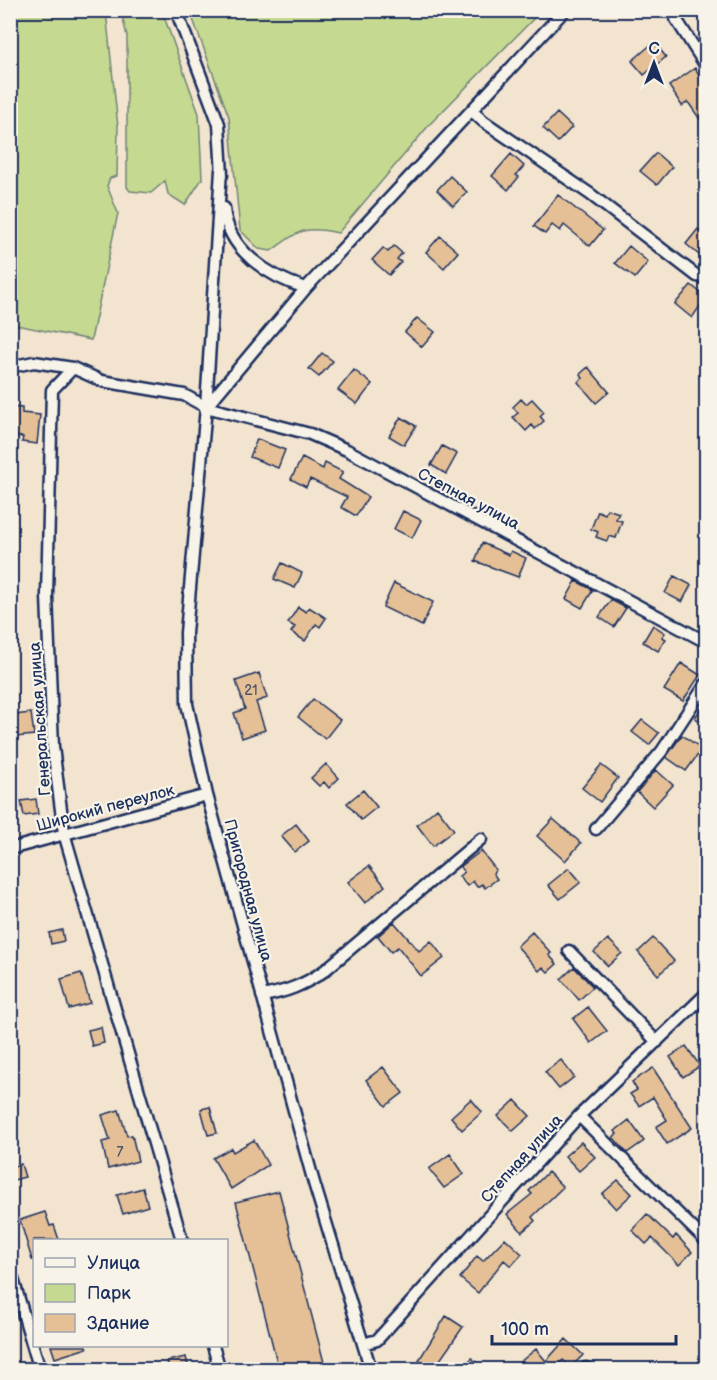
<svg xmlns="http://www.w3.org/2000/svg" width="717" height="1380" font-family="'Balsamiq Sans',sans-serif">
  <style>
    .green { fill: #c5da90; stroke: #708477; stroke-width: 1.5 }
    .building { fill: #e5c096; stroke: #1b2f5e; stroke-width: 1.5 }
    .lines { fill: none; stroke-linecap: round; stroke-linejoin: round }
    .minor-casing { stroke: #1b2f5e; stroke-width: 15 }
    .minor { stroke: #f7f3e8; stroke-width: 10 }
    .labels { text-anchor: middle; stroke-width: 4.5; stroke-linejoin: round; paint-order: stroke }
    .number-label { font-size: 14px; fill: #4e536c }
    .street-label { font-size: 16px; fill: #1b2f5e; stroke: #f7f3e8 }
  </style>
  <rect width="100%" height="100%" fill="#f2e4cf"/>
  <filter id="ink" filterUnits="userSpaceOnUse"><feTurbulence type="fractalNoise" baseFrequency=".0167" numOctaves="2"/><feDisplacementMap in="SourceGraphic" scale="12" xChannelSelector="R" yChannelSelector="G"/><feConvolveMatrix kernelMatrix="1 2 1 2 8 2 1 2 1" color-interpolation-filters="sRGB"/></filter>
  <g filter="url(#ink)">
    <path class="green" d="M11,10L106,11L118,127L117,176L110,178L107,186L118,213L91,340L11,324Z
      M121,11H162L199,114L202,179L185,205L168,194L165,181L151,193L130,191L127,187V36Z
      M190,11H541L430,124L338,233C303,225 299,231 271,251L259,249L240,230L229,117Z"/>
    <path class="building" d="M654,42L666,57L644,75L632,61Z
      M695,68L706,86V128L688,102L682,106L669,86Z
      M557,113L572,127L558,142L543,128Z
      M656,153L672,167L657,185L640,171Z
      M511,154L524,166L516,175L519,177L508,190L492,176Z
      M450,176L467,192L453,206L437,190Z
      M558,195L603,230L590,246L564,225L560,231L552,225L545,234L534,226Z
      M698,229L706,236V261L686,244Z
      M440,236L458,252L444,268L426,252Z
      M394,246L402,253L397,259L401,262L389,275L372,260L383,248L388,252Z
      M629,246L648,262L635,278L615,263Z
      M691,285L706,297L692,318L675,304Z
      M417,318L435,332L422,347L405,332Z
      M322,353L333,361L319,377L309,369Z
      M588,367L609,392L596,403L578,382L583,378L580,374Z
      M354,370L372,384L357,404L338,390Z
      M521,399L526,404L532,399L544,412L540,416L544,421L535,429L532,425L526,431L513,417L518,413L513,407Z
      M10,407L22,408V413L40,415L37,444L22,442L23,437L10,436Z
      M401,417L416,426L404,445L389,436Z
      M257,439L285,450L278,468L250,457Z
      M442,446L457,454L446,474L431,465Z
      M302,458L323,469L325,463L343,472L339,479L368,497L356,516L341,507L347,497L310,479L306,487L291,479Z
      M607,509L619,513L616,519L622,521L616,538L609,536L607,541L596,537L598,532L591,529L598,511L605,514Z
      M403,511L421,520L412,538L394,529Z
      M482,543L509,555L511,551L526,558L518,577L475,561Z
      M282,563L302,573L295,588L274,579Z
      M674,576L691,585L682,602L665,593Z
      M576,581L593,590L582,608L566,599Z
      M394,583L433,602L422,626L383,607Z
      M611,600L626,608L614,627L599,617Z
      M298,607L306,612L309,607L326,618L320,627L316,624L305,641L291,632L295,627L288,623Z
      M653,625L665,633L662,637L666,639L658,651L643,642Z
      M681,663L700,675L683,701L664,690Z
      M259,673L267,698L256,702L265,730L242,738L234,713L245,709L236,681Z
      M313,699L340,720L325,739L298,717Z
      M706,700V725L695,718Z
      M31,713L34,735L16,737L14,715Z
      M642,720L659,733L649,745L632,732Z
      M682,735L702,749L686,771L666,757Z
      M326,764L339,778L329,788L324,782L319,786L311,778Z
      M601,765L618,778L600,802L582,788Z
      M656,770L673,785L653,807L637,792Z
      M363,790L377,807L361,820L347,803Z
      M36,799L38,814L24,816L21,801Z
      M437,808L454,830L433,846L417,825Z
      M553,819L581,843L565,861L537,836Z
      M296,824L309,841L295,852L281,836Z
      M481,851L496,870L493,873L497,879L485,888L482,884L477,887L473,881L467,886L459,876L464,872L460,867Z
      M369,866L385,886L365,903L348,882Z
      M569,868L581,882L560,899L548,885Z
      M394,922L419,951L431,941L444,958L421,976L398,947L391,952L378,936Z
      M62,930L64,941L51,944L49,933Z
      M532,932L551,953L549,955L557,964L548,972L543,967L539,971L517,946Z
      M653,938L674,961L658,975L638,952Z
      M608,939L622,953L608,966L594,952Z
      M574,967L593,987L579,1000L561,979Z
      M81,973L90,1003L69,1009L61,979Z
      M588,1007L607,1031L591,1043L573,1019Z
      M101,1027L104,1043L92,1046L88,1030Z
      M686,1046L700,1066L683,1077L670,1057Z
      M561,1060L574,1077L559,1089L545,1072Z
      M383,1067L403,1093L386,1106L366,1080Z
      M653,1068L692,1128L667,1144L656,1127L667,1120L653,1097L639,1106L630,1094L637,1090L632,1082Z
      M471,1099L482,1112L462,1130L451,1117Z
      M515,1100L530,1116L513,1131L498,1116Z
      M210,1107L217,1133L208,1135L201,1109Z
      M119,1110L127,1136L132,1135L138,1161L108,1169L102,1142L110,1140L102,1115Z
      M629,1120L644,1141L627,1153L613,1137L617,1134L615,1131Z
      M254,1140L268,1165L231,1189L213,1158L231,1148L233,1152Z
      M581,1142L595,1157L579,1171L565,1156Z
      M450,1154L464,1174L444,1188L429,1169Z
      M21,1164L25,1177L10,1181V1167Z
      M548,1172L563,1187L532,1217L535,1221L522,1232L507,1214L532,1194L529,1191Z
      M618,1180L632,1194L616,1209L602,1194Z
      M143,1188L148,1206L123,1214L117,1195Z
      M279,1191L326,1370H279L236,1202Z
      M45,1212L50,1226L54,1225L59,1240H34V1260H32L20,1220Z
      M647,1214L673,1239L676,1235L692,1252L679,1265L652,1238L646,1244L632,1230Z
      M505,1238L522,1254L511,1266L504,1260L478,1293L460,1278L477,1256L483,1261Z
      M446,1316L463,1327L433,1370L419,1360Z
      M566,1339L583,1355L571,1367L563,1360L553,1370H510L536,1349L546,1361Z
      M51,1346H86L87,1348L55,1358Z
      M186,1357L189,1370H169L167,1361Z
      M472,1358L484,1370H460Z"/>
    <g class="lines">
      <defs>
        <path id="minor" d="M176,10L219,124L222,175
          M677,10L676,19L706,66
          M472,111L483,121L590,194L697,276L706,278
          M221,170L206,407L186,633L187,704L207,795L314,1183L371,1370
          M224,208C227,250 269,277 306,288
          M10,367L34,362L73,368L102,381L184,395L206,407L310,434L347,450L706,642
          M73,368L52,390L47,596L53,747L64,833L182,1240
          M207,406L306,288L565,10
          M596,829L662,751L706,684
          M10,849L207,795
          M569,951L657,1042
          M262,996C286,992 304,985 324,971L481,839
          M579,1116L706,1241
          M10,1269L40,1370
          M363,1344L377,1340L579,1116L706,994
          M213,1346L220,1370
          M586,1368L588,1370"/>
      </defs>
      <use href="#minor" class="minor-casing"/>
      <use href="#minor" class="minor"/>
    </g>
  </g>
  <g class="labels">
    <g class="number-label">
      <text x="251" y="695">21</text>
      <text x="120" y="1157">7</text>
    </g>
    <g class="street-label">
      <text transform="translate(469 498) rotate(28)" y="6">Степная улица</text>
      <text transform="translate(39 719) rotate(-94)" y="6">Генеральская улица</text>
      <text transform="translate(105 807) rotate(-15)" y="6">Широкий переулок</text>
      <text transform="translate(249 890) rotate(75)" y="6">Пригородная улица</text>
      <text transform="translate(521 1158) rotate(-48)" y="6">Степная улица</text>
    </g>
  </g>
  <rect width="717" height="1380" fill="none" stroke="#f7f3e8" stroke-width="36"/>
  <rect x="18" y="18" width="681" height="1344" fill="none" stroke="#1b2f5e" stroke-width="2" filter="url(#ink)"/>
  <rect x="33" y="1239" width="195" height="108" fill="#f7f3e8" stroke="#9fa5b1" stroke-width="1.5"/>
  <rect x="45" y="1258" width="30" height="9" fill="#f7f3e8" stroke="#9fa5b1" stroke-width="1.5"/>
  <text x="87" y="1269" font-size="18" fill="#1b2f5e">Улица</text>
  <rect x="45" y="1284" width="30" height="18" fill="#c5da90" stroke="#9fa5b1" stroke-width="1.5"/>
  <text x="87" y="1299" font-size="18" fill="#1b2f5e">Парк</text>
  <rect x="45" y="1314" width="30" height="18" fill="#e5c096" stroke="#9fa5b1" stroke-width="1.5"/>
  <text x="87" y="1329" font-size="18" fill="#1b2f5e">Здание</text>
  <g transform="translate(654 63)" stroke="#f7f3e8" stroke-width="4.5" paint-order="stroke">
  <path d="M0-4.5L10 22L0 15L-10 22Z" fill="#1b2f5e"/>
  <text y="-9" font-size="16" font-weight="bold" text-anchor="middle" fill="#1b2f5e">С</text>
  </g>
  <path d="M492 1335v9h184v-9" fill="none" stroke="#1b2f5e" stroke-width="3"/>
  <text x="501" y="1335" font-size="18" fill="#1b2f5e" stroke="#f7f3e8" stroke-width="4.5" paint-order="stroke">100 m</text>
</svg>
